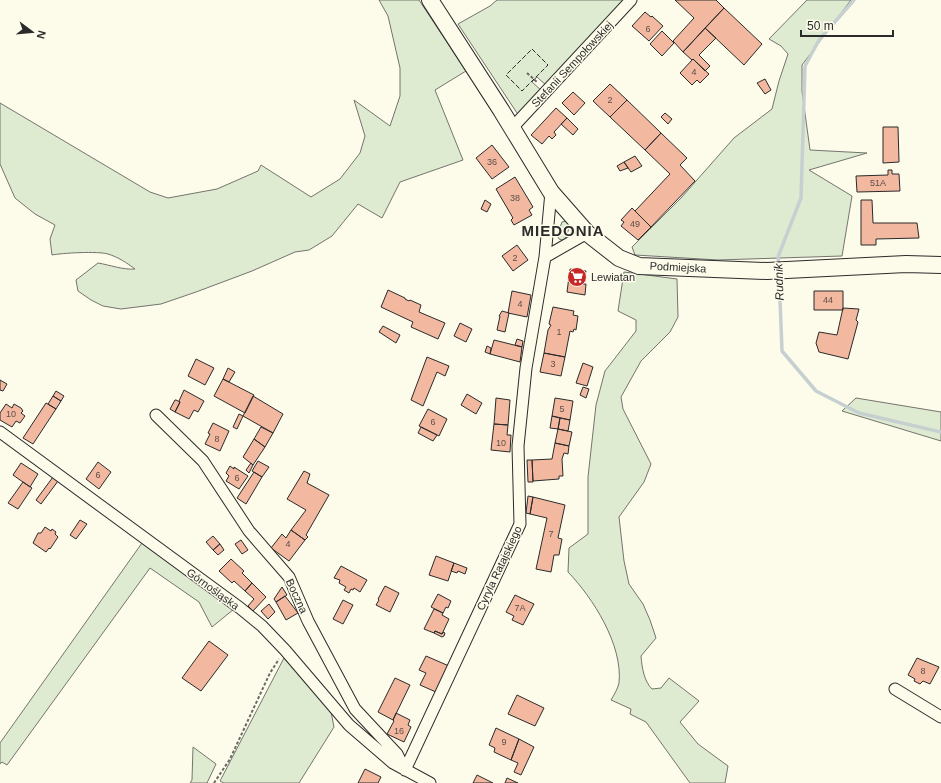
<svg xmlns="http://www.w3.org/2000/svg" width="941" height="783" font-family="Helvetica,sans-serif">
  <style>
    .green { fill: #deebd1; stroke: #74746e }
    .lines { fill: none; stroke-linecap: round; stroke-linejoin: round }
    .stream { stroke: #c7d0d0; stroke-width: 3.5 }
    .building { fill: #f2b8a0; stroke: #2b2b2b }
    .street-casing { stroke: #2b2b2b; stroke-width: 13 }
    .secondary-casing { stroke: #2b2b2b; stroke-width: 18 }
    .path { stroke: #6a6964; stroke-width: 2; stroke-dasharray: 3 2; stroke-linecap: butt }
    .street { stroke: #fdfbea; stroke-width: 11 }
    .secondary { stroke: #fdfbea; stroke-width: 16 }
    .fence { stroke: #2b2b2b; stroke-width: 1; stroke-dasharray: 5 2; stroke-linecap: butt }
    .labels { text-anchor: middle; stroke-width: 3; stroke-linejoin: round; paint-order: stroke }
    .number-label { font-size: 9px; fill: #5d4e48 }
    .street-label { font-size: 11px; fill: #2b2b2b; stroke: #fdfbea }
    .poi-label { font-size: 11px; fill: #2b2b2b; stroke: #fdfbea; text-anchor: start }
    .water-label { font-size: 12px; font-style: italic; fill: #2b2b2b; stroke: #fdfbea }
    .district-label { font-size: 15px; font-weight: bold; letter-spacing: 1px; fill: #2b2b2b; stroke: #fdfbea }
  </style>
  <rect width="100%" height="100%" fill="#fdfbea"/>
  <path class="green" d="M379,0H419L466,71L435,90L463,160L400,182L382,218L358,204L332,236L309,250L295,252L252,271L196,292L161,304L121,309L103,306L91,300L78,291L76,280L98,263C110,265 123,270 135,269C127,263 118,257 108,254C98,251 62,253 52,255L50,239L55,225L35,214L15,198L0,164V103L150,192L168,198L217,189L258,171L261,165L311,197L340,179L360,153L365,136L354,100L390,126L400,96V68L388,16Z
    M497,0H627L547,86L537,77L532,82L542,91L519,116L458,24L490,6Z
    M807,0H851L802,65V91L810,150L867,153L809,170L852,196L842,256L718,260L635,255L632,247L681,198L734,138L772,109L779,81L788,54L781,46L769,39Z
    M566,221L570,226L565,239L562,240L559,239L557,235L562,222Z
    M624,272L677,279L678,317L670,332L641,361L621,397L623,409L651,464L644,482L619,517L624,561L629,584L643,604L650,620L656,638L641,656C642,668 644,681 652,689L661,688L669,678L699,701L680,722L698,744L728,766L725,783H690L646,722L630,714L631,709L611,700C614,695 618,688 619,683C623,645 593,598 568,572L569,548L588,534V477L596,405L605,371L636,331V320L618,311Z
    M856,398L941,412V441L842,411Z
    M142,543L234,609L212,627L199,602L150,568L7,765L2,762L0,764V743Z
    M284,658L331,712L334,727L299,783H224L220,781Z
    M193,747L216,764L207,783H190L192,780Z"/>
  <g class="lines">
    <path class="stream" d="M779,266L778,257L801,198L805,66L819,40L854,0
      M779,274L782,351L816,391L859,413L941,432"/>
  </g>
  <path class="building" d="M675,0H716L724,8L683,52L673,41L694,18Z
    M724,8L762,44L744,65L705,28Z
    M645,12L651,17L652,16L663,26L649,41L632,26Z
    M705,28L716,38L699,55L710,66L705,71L693,59L692,60L683,52Z
    M662,31L674,43L662,56L650,44Z
    M693,59L709,74L700,83L697,80L692,85L680,73Z
    M765,79L771,90L765,94L757,83Z
    M610,84L627,100L610,117L593,101Z
    M573,92L585,103L574,115L562,103Z
    M627,100L661,133L645,150L610,117Z
    M556,108L567,118L554,132L556,135L552,139L549,136L542,144L531,135Z
    M665,113L672,119L668,124L661,117Z
    M567,118L578,129L573,135L561,124Z
    M883,127H898L899,162L883,163Z
    M661,133L687,158L680,165L695,181L651,227L635,211L670,174L645,150Z
    M492,145L509,167L492,179L476,158Z
    M635,156L642,166L631,172L624,162Z
    M624,162L628,168L620,171L617,166Z
    M888,170H892V174H899L900,191L857,192L856,176L888,175Z
    M515,177L533,207L529,210L532,215L514,225L511,220L513,218L496,189Z
    M485,200L491,204L487,212L481,209Z
    M861,200H872L873,223H917L919,238L876,239V245H861Z
    M632,208L651,227L638,240L621,226L624,222L621,220Z
    M517,245L528,260L513,271L502,256Z
    M570,269L586,271L583,284H586L585,295L567,292Z
    M388,290L405,298V299L409,301L410,300L421,305L419,312L445,323L438,339L411,327L413,322L381,307Z
    M512,291L531,295L527,317L508,313Z
    M814,291H843V310H814Z
    M553,307L574,311L573,315L578,316L576,330L574,329L573,332L570,331L565,357L544,353L548,330L551,325L549,324Z
    M843,308L859,309L856,320L858,322L848,359L819,352L816,343L819,332L837,335Z
    M502,311L509,313L505,332L497,330L500,316H499Z
    M460,323L472,329L466,342L454,336Z
    M383,326L400,335L396,343L379,332Z
    M517,339L523,341L522,347L515,345Z
    M494,340L522,347L520,362L490,354Z
    M487,346L491,348L490,354L485,352Z
    M544,353L565,357L561,376L540,372Z
    M427,357L449,366L445,376L437,372L423,406L411,400Z
    M196,359L214,368L205,385L188,376Z
    M583,363L593,367L587,386L576,383Z
    M228,368L235,372L229,382L223,379Z
    M223,379L254,395L245,413L214,396Z
    M0,380L7,384L3,391L0,390Z
    M583,387L589,389L586,398L580,395Z
    M184,390L204,401L198,412L194,410L189,419L175,412L180,402L179,401Z
    M56,391L64,396L61,401L53,396Z
    M467,394L482,403L476,414L461,405Z
    M53,396L61,401L56,409L48,404Z
    M253,396L283,414L273,433L243,416Z
    M496,398L510,400L508,425L494,424Z
    M555,398L573,401L570,420L552,416Z
    M175,400H176L180,402L175,412L170,409Z
    M46,403L56,409L33,444L23,438Z
    M6,404L12,408L14,404L21,408L23,411L21,413L25,416L20,423L16,421L12,427L0,420V413Z
    M428,409L447,419L439,436L419,426Z
    M239,414L243,416L237,429L233,427Z
    M552,416L560,418L558,429L550,428Z
    M560,418L570,420L568,431L558,429Z
    M213,423L229,431L220,451L205,444L210,434L208,433Z
    M494,424L508,425L507,435H511L510,452L491,450Z
    M261,427L273,433L265,447L254,439Z
    M421,427L437,435L433,441L418,433Z
    M558,429L572,432L569,446L555,443Z
    M254,439L265,447L253,465L243,457Z
    M555,443L569,446L568,454L564,453L562,459L563,476H559V479L533,481L532,460L552,459Z
    M527,460H532L533,482H528Z
    M258,461L269,467L262,477L252,471Z
    M98,462L111,472L99,489L86,479Z
    M21,463L38,474L30,487L13,475Z
    M251,463L253,465L249,473L246,470Z
    M230,466L234,469V467L248,476L239,489L226,481L229,476L226,473Z
    M304,471L310,474L307,483L329,495L306,535L308,537L305,540L291,530L306,510L287,499Z
    M254,472L262,477L246,504L237,498Z
    M53,477L58,481L41,504L36,500Z
    M23,482L32,488L18,509L8,503Z
    M528,496L533,497L530,514L526,513Z
    M533,497L565,505L558,538L562,539L559,555H554L551,572L536,569L547,518L530,514Z
    M80,520L87,524L76,539L70,535Z
    M45,527L51,531L52,529L56,532L55,534L58,537L50,549L49,548L46,552L33,543L38,533H41Z
    M291,530L305,540L289,561L271,548L282,534L286,538Z
    M213,536L220,544L213,550L206,542Z
    M241,540L248,550L242,554L235,544Z
    M220,544L224,550L218,555L213,550Z
    M436,556L454,563L448,581L429,575Z
    M231,559L244,571L242,573L252,583L245,591L234,581L232,583L219,571Z
    M454,563L467,568L465,574L458,571L457,573L451,571Z
    M341,566L367,580L360,592L354,588L353,590L351,589L349,593L344,590L346,587L339,583L340,580L334,578Z
    M252,583L266,597L253,611L248,606L254,599L245,591Z
    M385,586L399,593L390,612L376,605L379,600L378,599Z
    M282,587L287,595L276,602L274,599Z
    M438,594L451,601L448,608L446,607L443,613L431,607Z
    M515,595L534,604L523,625L512,620L514,616L506,612Z
    M285,596L298,613L286,620L276,602Z
    M343,600L353,605L343,624L333,619Z
    M269,604L275,612L268,619L261,611Z
    M434,609L443,613L442,615L449,619L442,634L435,631L434,633L424,629Z
    M435,631L442,634L443,632L445,633L444,636L442,637L434,633Z
    M209,641L228,655L201,691L182,678Z
    M426,656L449,666L436,692L420,685L426,673L419,670Z
    M917,658L939,667L930,684L923,681L920,684L914,681L915,679L908,675Z
    M395,678L410,685L393,720L378,712Z
    M517,695L544,708L535,726L508,714Z
    M396,713L410,720L408,725L411,727L404,742L387,734L394,721L393,720Z
    M496,728L519,739L511,760L494,752L495,748L489,745Z
    M519,739L534,747L521,775L514,772L518,763L511,760Z
    M365,769L381,777L378,783H358Z
    M477,775L493,783H473Z
    M507,778L518,783H505Z"/>
  <g class="lines">
    <defs>
      <path id="street" d="M512,128L631,0
        M545,257L587,233
        M156,415L203,461L249,531L289,577L308,621L355,709L397,754L405,770
        M0,432L240,608L262,626L285,650L349,725L393,763L430,783
        M895,689L941,717
        M405,770L520,524L518,446L526,368L545,257L551,192"/>
      <path id="secondary" d="M430,0L501,110L551,192L587,233L619,258L639,266L767,271L906,264L941,265"/>
    </defs>
    <use href="#street" class="street-casing"/>
    <use href="#secondary" class="secondary-casing"/>
    <path class="path" d="M527,73L538,83
      M214,783L230,759L270,673L279,659"/>
    <use href="#street" class="street"/>
    <use href="#secondary" class="secondary"/>
    <path class="fence" d="M532,49L548,65L522,91L506,75Z"/>
  </g>
  <defs>
    <symbol id="supermarket-disc" viewBox="-11 -11 22 22"><circle r="9.5" fill="#c62828" stroke="#fdfbea"/><path d="M-6-5.5h2.5l.6 2H6L4.5 2H-2.5L-4.4-4H-6ZM-1.5 3.2a1.3 1.3 0 1 0 .1 0ZM3 3.2a1.3 1.3 0 1 0 .1 0Z" fill="#fff"/></symbol>
  </defs>
  <g fill-rule="evenodd">
    <use href="#supermarket-disc" x="566" y="266" width="22" height="22"/>
  </g>
  <g class="labels">
    <g class="number-label">
      <text x="648" y="32">6</text>
      <text x="694" y="75">4</text>
      <text x="610" y="103">2</text>
      <text x="492" y="165">36</text>
      <text x="878" y="186">51A</text>
      <text x="515" y="201">38</text>
      <text x="635" y="227">49</text>
      <text x="515" y="261">2</text>
      <text x="828" y="303">44</text>
      <text x="520" y="307">4</text>
      <text x="559" y="335">1</text>
      <text x="553" y="367">3</text>
      <text x="562" y="412">5</text>
      <text x="11" y="417">10</text>
      <text x="433" y="425">6</text>
      <text x="217" y="442">8</text>
      <text x="501" y="446">10</text>
      <text x="98" y="478">6</text>
      <text x="237" y="481">6</text>
      <text x="551" y="537">7</text>
      <text x="288" y="547">4</text>
      <text x="520" y="611">7A</text>
      <text x="923" y="674">8</text>
      <text x="399" y="734">16</text>
      <text x="504" y="745">9</text>
    </g>
    <g class="street-label">
      <text transform="translate(572 64) rotate(-47)" y="4">Stefanii Sempołowskiej</text>
      <text transform="translate(678 267) rotate(3)" y="4">Podmiejska</text>
      <text transform="translate(499 568) rotate(-65)" y="4">Cyryla Ratajskiego</text>
      <text transform="translate(213 589) rotate(36)" y="4">Górnośląska</text>
      <text transform="translate(297 596) rotate(65)" y="4">Boczna</text>
    </g>
    <g class="poi-label">
      <text x="591" y="281">Lewiatan</text>
    </g>
    <g class="water-label">
      <text transform="translate(779 282) rotate(-92)" y="4">Rudnik</text>
    </g>
    <g class="district-label">
      <text x="563" y="236">MIEDONIA</text>
    </g>
  </g>
  <g transform="translate(32 32) rotate(106)" stroke="#fdfbea" stroke-width="3" paint-order="stroke">
  <path d="M0-3L7 15L0 10L-7 15Z" fill="#2b2b2b"/>
  <text y="-6" font-size="11" font-weight="bold" text-anchor="middle" fill="#2b2b2b">N</text>
  </g>
  <path d="M801 30v6h92v-6" fill="none" stroke="#2b2b2b" stroke-width="2"/>
  <text x="807" y="30" font-size="12" fill="#2b2b2b" stroke="#fdfbea" stroke-width="3" paint-order="stroke">50 m</text>
</svg>
